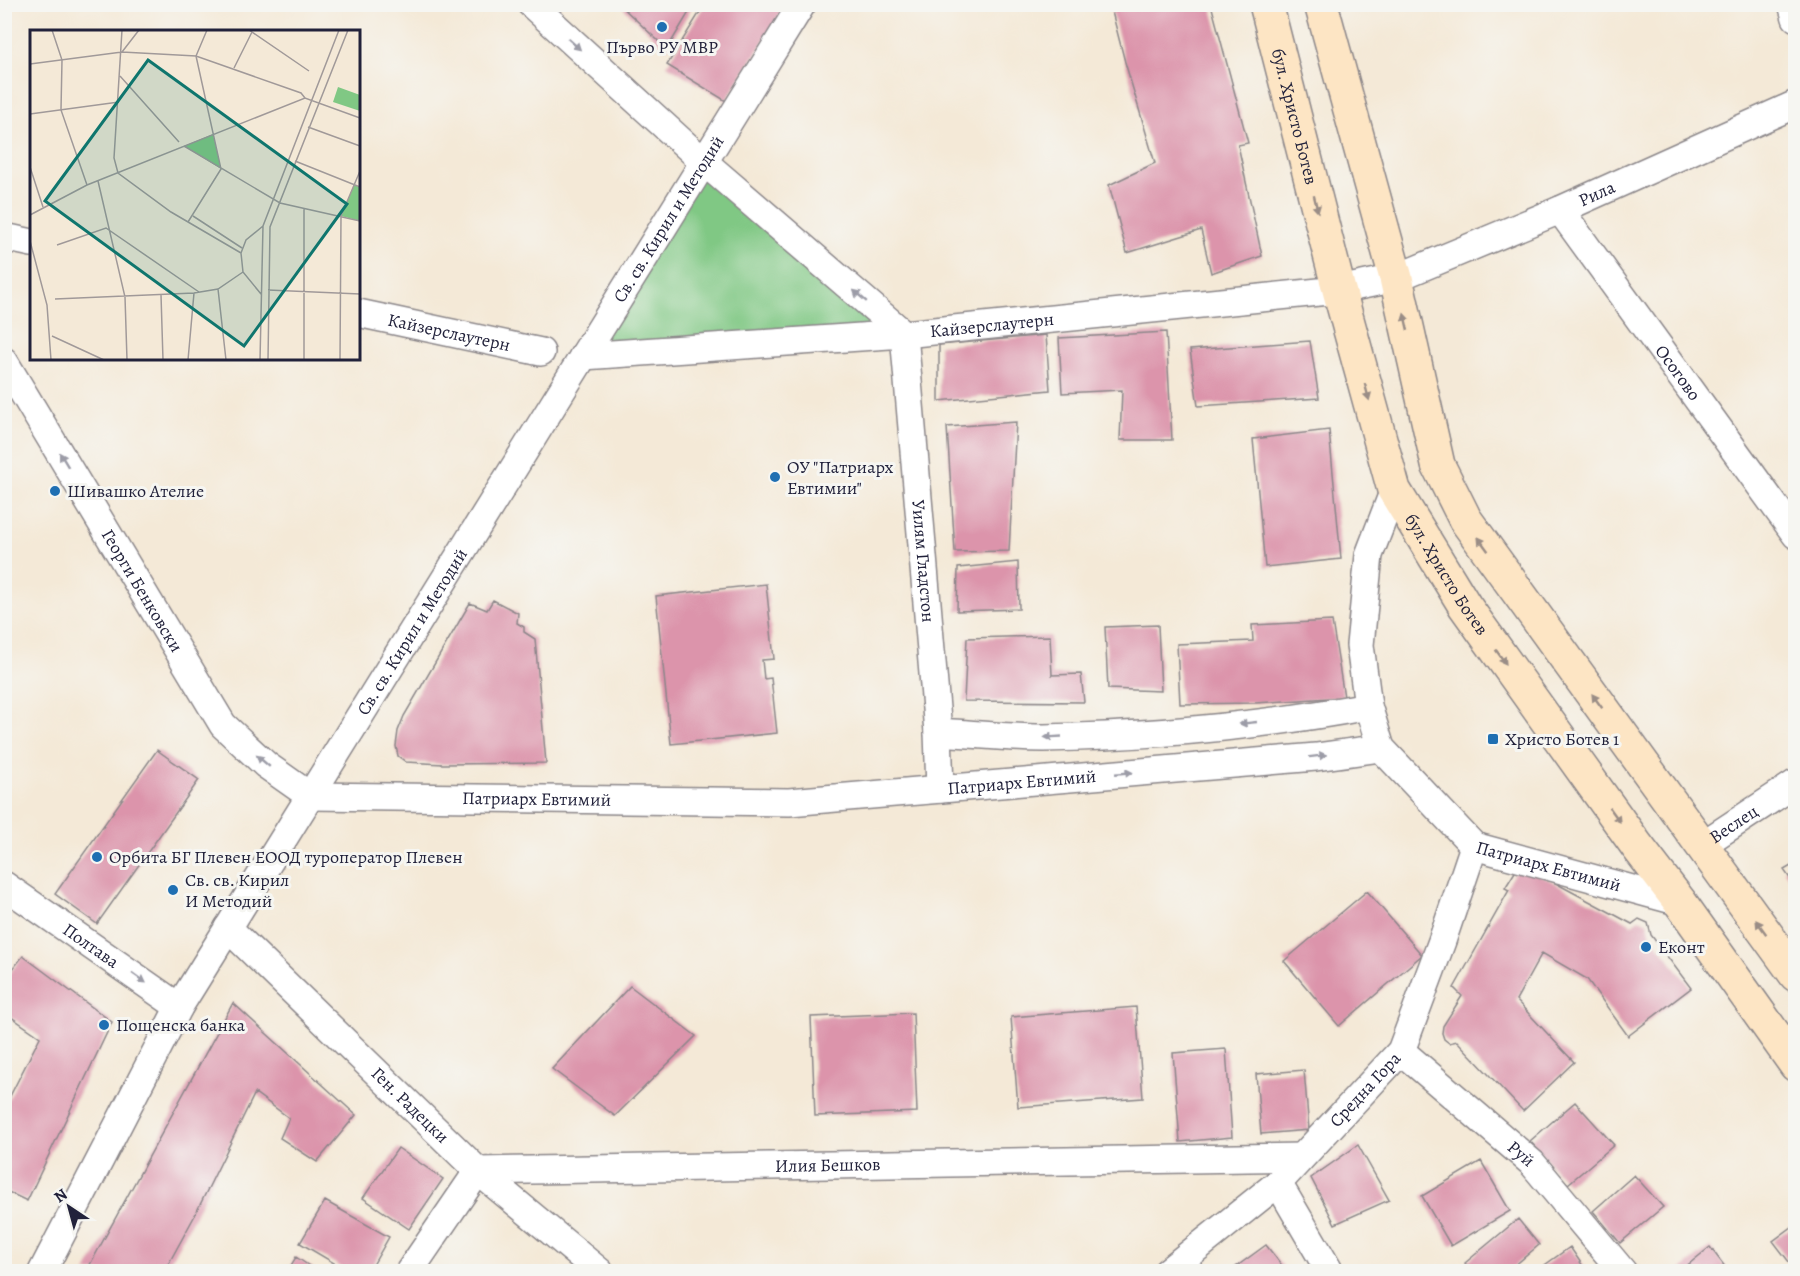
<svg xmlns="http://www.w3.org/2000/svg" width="1800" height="1276" font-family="Alegreya,serif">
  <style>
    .green { fill: #80c884; stroke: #517560; stroke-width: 1.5 }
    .building { fill: #dc94ab }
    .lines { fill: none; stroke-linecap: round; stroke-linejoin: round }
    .street-casing { stroke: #8b8689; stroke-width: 30 }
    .secondary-casing { stroke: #8b8689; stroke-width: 36 }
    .street { stroke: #fff; stroke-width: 27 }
    .secondary { stroke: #fde5c4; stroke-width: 33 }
    .oneway { fill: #9c9ca7 }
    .oneway2 { fill: #9a8d86 }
    .poi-dot { fill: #1f6fb2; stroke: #f6f6f2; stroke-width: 2 }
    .labels { text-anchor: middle; stroke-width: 6; stroke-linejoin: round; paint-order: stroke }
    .poi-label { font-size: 18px; fill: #22223b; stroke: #f6f6f2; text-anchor: start }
    .street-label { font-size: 18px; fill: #22223b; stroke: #f6f6f2 }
    .inset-road { fill: none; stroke: #a09999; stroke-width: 1.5 }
    .view { fill: #0f766e; fill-opacity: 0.15; stroke: #0f766e; stroke-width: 3 }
    .inset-edge { fill: none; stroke: #22223b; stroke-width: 3 }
  </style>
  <rect width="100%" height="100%" fill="#f6f6f2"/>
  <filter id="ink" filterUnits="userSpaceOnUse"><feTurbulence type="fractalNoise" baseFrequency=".0167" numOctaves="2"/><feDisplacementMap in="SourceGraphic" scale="12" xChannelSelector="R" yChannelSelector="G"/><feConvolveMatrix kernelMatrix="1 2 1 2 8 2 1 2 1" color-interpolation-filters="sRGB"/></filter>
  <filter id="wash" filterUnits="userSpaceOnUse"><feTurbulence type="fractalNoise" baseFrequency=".008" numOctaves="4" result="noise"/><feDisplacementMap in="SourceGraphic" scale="24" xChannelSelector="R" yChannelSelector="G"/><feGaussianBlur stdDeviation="1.35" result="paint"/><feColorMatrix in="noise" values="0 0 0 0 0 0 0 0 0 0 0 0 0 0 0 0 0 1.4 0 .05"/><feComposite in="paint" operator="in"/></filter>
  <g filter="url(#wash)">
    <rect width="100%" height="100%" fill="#f4e9d7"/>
    <path class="green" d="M704,162L904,334L583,356Z"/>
    <g id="blocks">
      <path class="building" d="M619,4H694L667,49Z
        M705,4H787L726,101L667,65Z
        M1110,4H1211L1248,143L1238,145L1262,256L1211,273L1201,230L1127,253L1109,185L1155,163L1125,62Z
        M1166,332L1172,440H1120L1122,390L1062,393L1059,338Z
        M1046,335L1050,390L939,401V345Z
        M1310,341L1319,398L1198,406L1190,350Z
        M1016,422L1009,551L955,552L947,427Z
        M1329,430L1341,559L1265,567L1253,439Z
        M1018,562L1019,609L957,611L958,568Z
        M766,584L774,659L762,660L764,679L771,678L777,733L671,744L656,596Z
        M493,600L518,613L517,623L524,627V632L535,639L546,763L443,764L406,762L398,756L396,746L398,731L404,716L470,603L487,610Z
        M1332,621L1344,697L1255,703L1180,704L1177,644L1253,641L1252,625Z
        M1158,625L1161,691L1108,689L1105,627Z
        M1050,636L1052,675L1081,674L1084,702L964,701L967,638Z
        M157,750L199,780L97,924L55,894Z
        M1796,863V887L1784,870Z
        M1518,867L1546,878L1632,924L1639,919L1648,923L1651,935L1691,988L1628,1036L1587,979L1542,953L1516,1000L1574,1062L1523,1111L1457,1041L1449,1043L1444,1039L1442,1033L1443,1026L1462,996L1454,988L1509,890L1505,888Z
        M1367,891L1422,955L1339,1026L1284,961Z
        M23,956L112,1022L27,1201L4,1190V1108L40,1037L4,1012V980Z
        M630,986L696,1036L615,1116L552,1069Z
        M233,1003L356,1115L317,1162L280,1138L289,1118L255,1093L194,1217L164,1272H86Z
        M1136,1007L1143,1098L1018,1107L1011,1017Z
        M913,1013L917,1112L815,1116L811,1017Z
        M1226,1049L1232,1137L1180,1142L1173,1053Z
        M1304,1070L1309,1130L1261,1134L1256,1074Z
        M1575,1102L1614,1145L1568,1184L1530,1141Z
        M1358,1145L1389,1200L1335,1224L1311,1178Z
        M398,1148L443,1179L409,1229L363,1198Z
        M1481,1161L1510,1211L1451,1246L1422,1196Z
        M1634,1175L1663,1207L1620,1243L1593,1211Z
        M325,1201L389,1237L369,1272H349L300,1243Z
        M1518,1219L1539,1245L1507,1272H1472L1465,1263Z
        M1796,1224V1271L1773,1241Z
        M1266,1245L1287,1272H1229Z
        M1570,1247L1587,1272H1535Z
        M1710,1247L1729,1272H1679Z
        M296,1257L318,1272H287Z"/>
    </g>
  </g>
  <g filter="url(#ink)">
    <use href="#blocks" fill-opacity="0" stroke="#8b8689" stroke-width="1.5"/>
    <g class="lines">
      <defs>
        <g id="street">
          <path id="s1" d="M531,4L704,162L904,334L938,732L940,789"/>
          <path d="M1792,4L1796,18"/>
          <path id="s2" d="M1560,210L1796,535"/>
          <path d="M4,237L32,243"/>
          <path id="s3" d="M358,313L541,352"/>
          <path id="s4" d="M583,356L904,334L1339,290L1396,278L1560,210L1796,104"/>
          <path id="s5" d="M4,361L223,725L266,765L310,796L789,802L1316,757L1381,748"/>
          <path id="s6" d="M1394,490L1369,555L1360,645L1368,706L1381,748L1474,846L1680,902"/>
          <path d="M938,732C973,734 1009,738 1044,738C1151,736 1263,726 1368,706"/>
          <path id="s7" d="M1702,845L1796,783"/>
          <path id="s8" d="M4,885L179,1007"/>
          <path id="s9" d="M228,928L478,1171L600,1272"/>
          <path id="s10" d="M1401,1051L1532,1163L1623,1272"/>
          <path d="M1278,1183L1330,1272"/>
          <path id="s11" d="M42,1272L179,1007L802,4"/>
          <path id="s12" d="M409,1272L478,1171L1301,1157"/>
          <path id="s13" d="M1167,1272L1278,1183L1401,1051L1442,941L1474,846"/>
        </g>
        <g id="secondary">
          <path id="s14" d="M1266,4L1339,290L1394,490L1465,606L1637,846L1680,902L1796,1065"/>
          <path d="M1321,4L1396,278L1438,465L1465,519L1796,975"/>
        </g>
      </defs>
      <use href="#street" class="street-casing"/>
      <use href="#secondary" class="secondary-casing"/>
      <use href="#street" class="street"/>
      <use href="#secondary" class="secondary"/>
    </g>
    <defs><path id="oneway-solid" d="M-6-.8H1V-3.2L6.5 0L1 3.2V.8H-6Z" transform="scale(1.5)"/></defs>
    <g class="oneway">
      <use href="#oneway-solid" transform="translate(574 44) rotate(42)"/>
      <use href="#oneway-solid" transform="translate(860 296) rotate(-139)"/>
      <use href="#oneway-solid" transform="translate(64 460) rotate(-121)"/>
      <use href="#oneway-solid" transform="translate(1248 723) rotate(174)"/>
      <use href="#oneway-solid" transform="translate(1053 737) rotate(177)"/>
      <use href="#oneway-solid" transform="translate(1318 756) rotate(-7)"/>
      <use href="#oneway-solid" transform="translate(263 761) rotate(-139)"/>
      <use href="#oneway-solid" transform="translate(1124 773) rotate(-5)"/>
      <use href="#oneway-solid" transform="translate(139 978) rotate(35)"/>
    </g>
    <g class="oneway2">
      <use href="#oneway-solid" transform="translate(1316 204) rotate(76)"/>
      <use href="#oneway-solid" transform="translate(1406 322) rotate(-103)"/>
      <use href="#oneway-solid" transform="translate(1367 392) rotate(75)"/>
      <use href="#oneway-solid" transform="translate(1483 544) rotate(-126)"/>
      <use href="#oneway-solid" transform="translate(1501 657) rotate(54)"/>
      <use href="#oneway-solid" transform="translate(1597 701) rotate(-126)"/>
      <use href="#oneway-solid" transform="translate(1615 815) rotate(54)"/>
      <use href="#oneway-solid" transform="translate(1761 927) rotate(-126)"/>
    </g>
  </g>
  <g class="poi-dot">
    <circle cx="662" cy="27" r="6"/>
    <circle cx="775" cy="477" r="6"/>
    <circle cx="55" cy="491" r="6"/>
    <rect x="1487" y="733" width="12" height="12" rx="3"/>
    <circle cx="97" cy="857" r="6"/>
    <circle cx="173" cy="890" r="6"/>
    <circle cx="1646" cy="947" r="6"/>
    <circle cx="104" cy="1025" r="6"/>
  </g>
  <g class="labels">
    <g class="poi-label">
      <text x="662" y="53" text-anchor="middle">Първо РУ МВР</text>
      <text x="787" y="473">ОУ "Патриарх<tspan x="787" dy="21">Евтимии"</tspan></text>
      <text x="67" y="497">Шивашко Ателие</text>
      <text x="1505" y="745">Христо Ботев 1</text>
      <text x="109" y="863">Орбита БГ Плевен ЕООД туроператор Плевен</text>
      <text x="185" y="886">Св. св. Кирил<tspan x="185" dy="21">И Методий</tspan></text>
      <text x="1658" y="953">Еконт</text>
      <text x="116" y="1031">Пощенска банка</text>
    </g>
    <g class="street-label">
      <text dy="6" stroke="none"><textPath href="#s14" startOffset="116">бул. Христо Ботев</textPath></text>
      <text dy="6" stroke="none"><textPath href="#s4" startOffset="1035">Рила</textPath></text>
      <text dy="6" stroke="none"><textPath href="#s11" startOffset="1226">Св. св. Кирил и Методий</textPath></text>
      <text dy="6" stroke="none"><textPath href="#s4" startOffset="410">Кайзерслаутерн</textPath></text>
      <text dy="6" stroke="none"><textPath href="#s3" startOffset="93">Кайзерслаутерн</textPath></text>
      <text dy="6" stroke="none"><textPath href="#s2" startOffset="201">Осогово</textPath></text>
      <text dy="6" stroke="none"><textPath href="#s1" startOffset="726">Уилям Гладстон</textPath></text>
      <text dy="6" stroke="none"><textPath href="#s14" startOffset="602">бул. Христо Ботев</textPath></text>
      <text dy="6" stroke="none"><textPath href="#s5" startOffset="268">Георги Бенковски</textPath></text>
      <text dy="6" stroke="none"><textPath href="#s11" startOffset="740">Св. св. Кирил и Методий</textPath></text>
      <text dy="6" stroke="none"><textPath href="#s5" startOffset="1250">Патриарх Евтимий</textPath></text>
      <text dy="6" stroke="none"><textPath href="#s5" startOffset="764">Патриарх Евтимий</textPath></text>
      <text dy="6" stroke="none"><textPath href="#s7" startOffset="38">Веслец</textPath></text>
      <text dy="6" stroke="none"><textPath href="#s6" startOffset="478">Патриарх Евтимий</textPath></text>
      <text dy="6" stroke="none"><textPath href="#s8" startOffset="106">Полтава</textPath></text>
      <text dy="6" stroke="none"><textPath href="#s13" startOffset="270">Средна Гора</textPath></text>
      <text dy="6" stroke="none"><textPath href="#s9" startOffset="254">Ген. Радецки</textPath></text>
      <text dy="6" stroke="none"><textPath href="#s10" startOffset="158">Руй</textPath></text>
      <text dy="6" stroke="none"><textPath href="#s12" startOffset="472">Илия Бешков</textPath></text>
    </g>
  </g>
  <g transform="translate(30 30)">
    <rect width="330" height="330" fill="#f4e9d7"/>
    <path d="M308,57L330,65V81L303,72ZM183,104L191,139L154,116ZM324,155L330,157V191L311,186Z" fill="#80c884"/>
    <path class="inset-road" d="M22,0L32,30L31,80L57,155M92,0L84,128L88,143L141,182L211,223M219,0L279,41M92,22L109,0M0,34L92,22L166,26L271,63L275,68M204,38L222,2M90,46L149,112M0,84L89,72M278,97L330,116M154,116L250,173L330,191M265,131L330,157M0,137L13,177M68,151L95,267L97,330M274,178V330M0,185L57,155L275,68L330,88M163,186L212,218M158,192L191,139L166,26L177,0M0,211L17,275L21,330M27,215L76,198L169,262M188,259L196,330M238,260L330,264M231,264L213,242L211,223L216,210L233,196M131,265L133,330M25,269L164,263L188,259L213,242M22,306L74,330M158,330L164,263M230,330L233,196L309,0M238,330L240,197L318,0M310,330L311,186L330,141"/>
    <path class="view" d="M118,30L317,174L214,316L15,171Z"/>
    <rect width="330" height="330" class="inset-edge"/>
  </g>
  <rect width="1800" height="1276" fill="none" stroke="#f6f6f2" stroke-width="24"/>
  <g transform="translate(69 1207) rotate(324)" stroke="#f6f6f2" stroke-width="4.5" paint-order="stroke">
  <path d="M0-4.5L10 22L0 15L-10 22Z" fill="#22223b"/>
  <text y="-9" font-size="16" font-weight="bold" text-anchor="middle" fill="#22223b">N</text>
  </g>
</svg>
